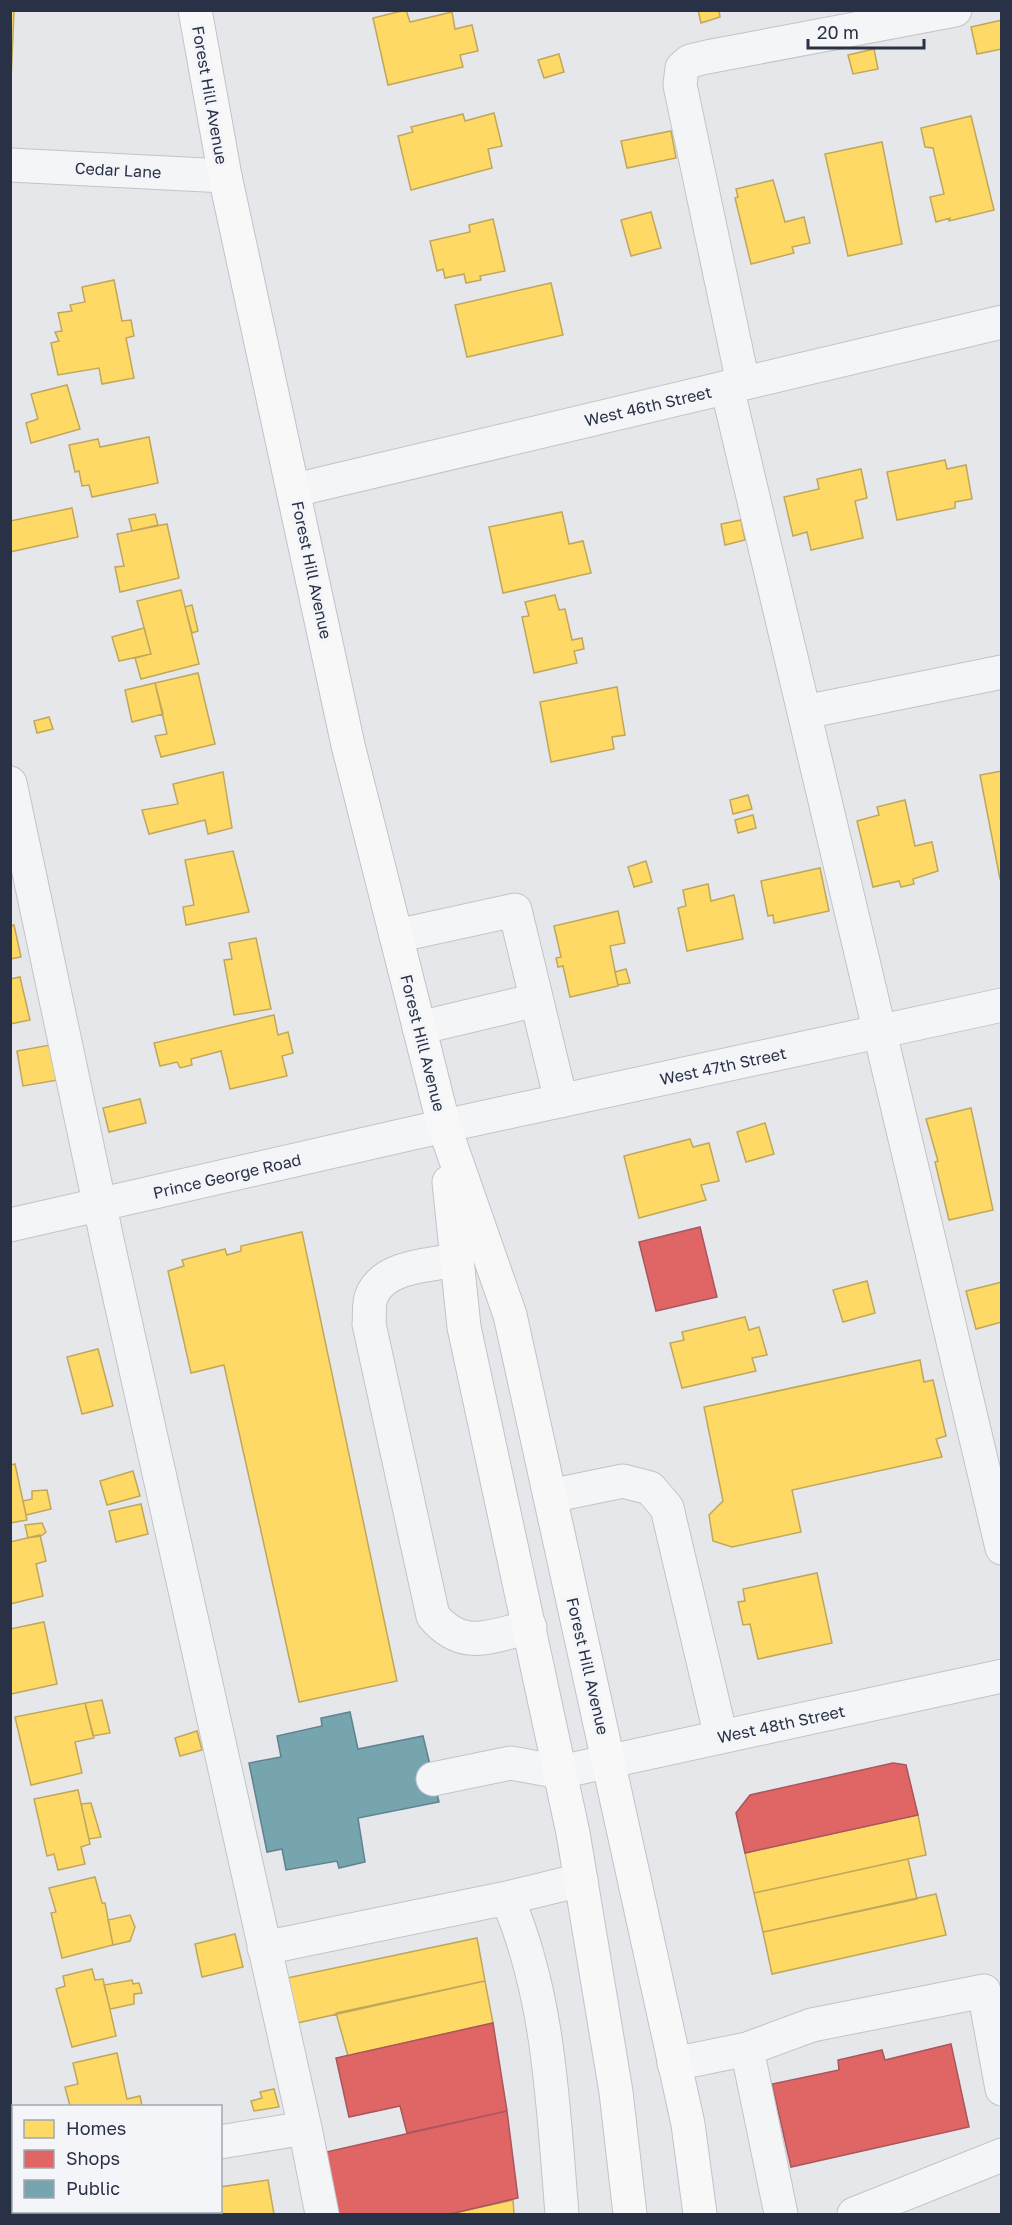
<svg xmlns="http://www.w3.org/2000/svg" width="1012" height="2225" font-family="'Golos Text',sans-serif">
  <style>
    .homes { fill: #ffd966; stroke: #bfa75c; stroke-width: 1.5 }
    .shops { fill: #e06666; stroke: #a9565c; stroke-width: 1.5 }
    .public { fill: #76a5af; stroke: #5f8290; stroke-width: 1.5 }
    .lines { fill: none; stroke-linecap: round; stroke-linejoin: round }
    .minor-casing { stroke: #c2c4c8; stroke-width: 35 }
    .major-casing { stroke: #c1c3c8; stroke-width: 35 }
    .minor { stroke: #f4f5f7; stroke-width: 33 }
    .major { stroke: #f8f8f8; stroke-width: 33 }
    .labels { text-anchor: middle; stroke-width: 6; stroke-linejoin: round; paint-order: stroke }
    .street-label { font-size: 16px; fill: #293146; stroke: #f3f5f9 }
  </style>
  <rect width="100%" height="100%" fill="#e5e7ea"/>
  <path class="homes" d="M10,10H14L11,81H10Z
    M406,10L410,22L452,12L455,29L472,25L478,51L460,55L463,67L388,85L373,18Z
    M698,10H719L720,17L701,23Z
    M1002,20V49L977,54L971,27Z
    M874,49L878,69L853,74L848,55Z
    M559,54L564,72L544,78L538,60Z
    M494,113L502,146L488,149L492,168L411,190L398,136L413,132L411,127L463,114L465,121Z
    M971,116L994,210L949,221L950,218L936,222L930,197L944,194L933,148L925,147L921,128Z
    M671,131L676,158L627,168L621,141Z
    M882,142L902,244L848,256L825,154Z
    M773,180L785,222L804,217L810,243L792,247L794,253L751,264L735,198L738,197L736,189Z
    M651,212L661,248L631,256L621,220Z
    M493,219L505,271L480,276L481,280L466,283L464,274L445,278L443,269L437,271L430,241L470,232L469,225Z
    M114,280L122,321L131,320L134,336L126,338L134,378L102,384L99,368L58,375L51,343L59,341L55,332L62,331L58,313L72,311L70,305L85,302L82,287Z
    M551,283L563,335L467,357L455,305Z
    M67,385L80,429L31,443L26,423L38,419L31,394Z
    M149,437L158,483L92,497L89,485L82,486L79,471L75,472L69,445L98,439L100,447Z
    M945,460L947,469L966,465L972,499L955,502V508L897,520L887,472Z
    M861,469L867,498L855,501L863,538L811,550L807,532L793,536L784,497L819,489L817,479Z
    M72,508L78,537L10,552V521Z
    M562,512L569,544L583,541L591,573L503,593L489,527Z
    M155,514L158,525L132,531L129,519Z
    M741,520L745,540L725,545L721,524Z
    M167,524L179,578L120,592L115,567L124,566L117,534Z
    M181,590L199,664L141,679L135,658L151,654L137,601Z
    M555,595L559,610L565,609L572,640L582,638L584,649L574,651L577,663L534,673L522,617L529,616L525,602Z
    M192,605L198,631L192,633L185,607Z
    M144,628L151,654L119,661L112,637Z
    M198,673L215,744L161,757L155,736L167,734L155,683Z
    M155,683L163,714L132,722L125,690Z
    M617,687L625,735L612,737L614,749L551,762L540,702Z
    M49,717L53,729L37,733L34,721Z
    M1002,771V879H1000L980,775Z
    M223,772L232,828L208,834L205,820L149,834L142,810L178,804L173,784Z
    M748,795L752,809L733,814L730,800Z
    M905,800L915,846L932,842L938,871L913,879L914,884L901,887L899,881L873,887L857,821L879,815L877,807Z
    M753,815L756,828L738,833L735,820Z
    M233,851L249,912L186,925L183,907L194,905L185,860Z
    M646,861L652,882L634,887L628,867Z
    M820,868L829,911L774,923L773,915L768,916L761,881Z
    M708,884L711,901L734,895L743,939L687,951L678,908L686,906L683,890Z
    M618,911L625,943L610,946L618,986L570,997L563,966L558,967L556,958L561,957L554,926Z
    M14,925L21,957L10,959V926Z
    M256,938L271,1009L234,1015L224,960L232,959L229,943Z
    M626,969L630,983L618,985L615,972Z
    M20,977L30,1020L10,1024V979Z
    M274,1015L278,1035L288,1032L293,1053L282,1056L287,1076L230,1089L221,1051L191,1059L192,1065L180,1068L177,1062L160,1066L154,1043Z
    M50,1045L58,1080L23,1086L17,1051Z
    M140,1099L146,1123L109,1132L103,1108Z
    M971,1108L993,1210L949,1220L935,1162L938,1161L926,1119Z
    M765,1123L774,1154L746,1162L737,1132Z
    M690,1139L693,1147L709,1143L719,1181L701,1185L706,1200L639,1218L624,1156Z
    M302,1232L397,1681L299,1702L224,1365L191,1373L168,1271L184,1266L182,1260L225,1249L227,1255L241,1251V1246Z
    M867,1281L875,1313L843,1322L833,1290Z
    M1002,1282V1322L976,1329L966,1291Z
    M745,1317L749,1330L759,1327L767,1355L752,1358L756,1371L682,1388L670,1343L684,1340L682,1332Z
    M98,1349L113,1406L82,1414L67,1357Z
    M920,1360L924,1382L933,1380L946,1436L936,1439L942,1457L792,1490L801,1532L732,1547L713,1541L709,1515L723,1501L704,1407Z
    M15,1464L27,1520L10,1523V1465Z
    M133,1471L140,1496L107,1505L100,1481Z
    M47,1490L51,1509L26,1515L23,1501L32,1499V1491Z
    M141,1504L148,1534L116,1542L109,1511Z
    M42,1523L46,1532L41,1536L28,1538L25,1525Z
    M40,1535L46,1561L36,1564L43,1596L10,1604V1542Z
    M817,1573L832,1643L758,1659L750,1624L743,1625L738,1602L745,1601L743,1589Z
    M44,1622L57,1684L11,1694L10,1629Z
    M102,1700L110,1733L93,1736L85,1703Z
    M85,1703L94,1738L75,1742L82,1773L31,1785L15,1717Z
    M197,1731L202,1750L180,1756L175,1738Z
    M78,1790L90,1844L81,1847L85,1864L58,1870L54,1854L47,1856L34,1799Z
    M91,1803L101,1837L89,1839L81,1804Z
    M918,1815L926,1855L754,1893L745,1853Z
    M908,1859L917,1899L763,1932L754,1893Z
    M95,1877L102,1903H105L113,1945L62,1958L51,1913L56,1912L49,1888Z
    M936,1894L946,1935L772,1974L763,1932Z
    M130,1915L135,1927L130,1941L113,1945L108,1920Z
    M235,1934L243,1967L202,1977L195,1944Z
    M477,1938L485,1981L297,2023L287,1978Z
    M92,1969L95,1980L103,1979L116,2036L72,2047L56,1989L65,1986L63,1976Z
    M132,1980L133,1984L139,1983L142,1993L134,1994V2004L110,2009L104,1985Z
    M485,1981L493,2023L348,2056L336,2013Z
    M117,2053L127,2099L140,2096L142,2106H70L65,2087L78,2084L73,2063Z
    M274,2089L279,2107L254,2111L251,2101L262,2098L260,2092Z
    M268,2180L274,2214H179L178,2212H220V2187Z
    M513,2200L514,2214H450Z
    M121,2212H172V2214H121Z"/>
  <path class="shops" d="M700,1227L717,1297L656,1311L639,1242Z
    M893,1763L906,1765L918,1815L745,1853L736,1813L750,1795Z
    M493,2023L507,2111L407,2133L400,2106L349,2117L336,2058Z
    M951,2044L969,2127L791,2167L772,2084L839,2070L838,2060L882,2050L885,2060Z
    M507,2111L518,2198L450,2214H335L322,2153Z"/>
  <path class="public" d="M350,1712L358,1749L423,1736L439,1802L358,1818L365,1862L339,1868L337,1861L286,1870L282,1849L267,1852L249,1763L281,1757L277,1736L322,1726L321,1718Z"/>
  <g class="lines">
    <defs>
      <path id="minor" d="M10,165L225,176
        M743,383L680,85L682,68L690,61L707,57L955,10
        M727,387L1002,1548
        M295,490L1002,322
        M805,712L1002,672
        M10,783L109,1249L305,2128
        M396,936L515,910L561,1101
        M419,1028L536,1000
        M10,1225L444,1126L1002,1005
        M457,1260C430,1265 384,1266 372,1295C368,1303 370,1316 369,1324L433,1616C463,1652 490,1636 530,1627
        M550,1496L623,1481L650,1488L667,1508L721,1737
        M433,1779L511,1763L560,1772L1002,1676
        M507,1898L581,1880
        M264,1948L507,1898C550,1997 553,2108 562,2214
        M747,2049L812,2025L984,1991L1002,2089
        M674,2064L747,2049L781,2214
        M220,2142L305,2128L322,2214
        M10,2185L14,2207
        M854,2214L1002,2155"/>
      <path id="major" d="M195,10L225,176L348,745L444,1126L510,1315L688,2124L700,2214
        M449,1182L464,1327L573,1833L616,2092L630,2214"/>
    </defs>
    <use href="#minor" class="minor-casing"/>
    <use href="#major" class="major-casing"/>
    <use href="#minor" class="minor"/>
    <use href="#major" class="major"/>
  </g>
  <g class="labels">
    <g class="street-label">
      <text transform="translate(210 95) rotate(80)" y="6">Forest Hill Avenue</text>
      <text transform="translate(118 170) rotate(3)" y="6">Cedar Lane</text>
      <text transform="translate(648 406) rotate(-13)" y="6">West 46th Street</text>
      <text transform="translate(312 570) rotate(78)" y="6">Forest Hill Avenue</text>
      <text transform="translate(423 1043) rotate(76)" y="6">Forest Hill Avenue</text>
      <text transform="translate(723 1066) rotate(-12)" y="6">West 47th Street</text>
      <text transform="translate(227 1176) rotate(-13)" y="6">Prince George Road</text>
      <text transform="translate(588 1666) rotate(77)" y="6">Forest Hill Avenue</text>
      <text transform="translate(781 1724) rotate(-12)" y="6">West 48th Street</text>
    </g>
  </g>
  <rect width="1012" height="2225" fill="none" stroke="#293146" stroke-width="24"/>
  <rect x="12" y="2105" width="210" height="108" fill="#f3f5f9" stroke="#a2a7b1" stroke-width="1.5"/>
  <rect x="24" y="2120" width="30" height="18" fill="#ffd966" stroke="#a2a7b1" stroke-width="1.5"/>
  <text x="66" y="2135" font-size="18" fill="#293146">Homes</text>
  <rect x="24" y="2150" width="30" height="18" fill="#e06666" stroke="#a2a7b1" stroke-width="1.5"/>
  <text x="66" y="2165" font-size="18" fill="#293146">Shops</text>
  <rect x="24" y="2180" width="30" height="18" fill="#76a5af" stroke="#a2a7b1" stroke-width="1.5"/>
  <text x="66" y="2195" font-size="18" fill="#293146">Public</text>
  <path d="M808 39v9h116v-9" fill="none" stroke="#293146" stroke-width="3"/>
  <text x="817" y="39" font-size="18" fill="#293146" stroke="#f3f5f9" stroke-width="4.5" paint-order="stroke">20 m</text>
</svg>
